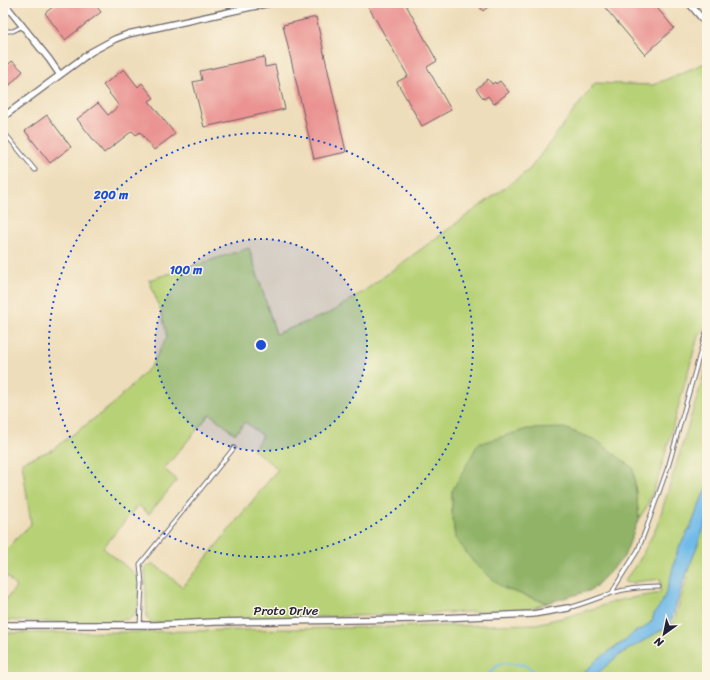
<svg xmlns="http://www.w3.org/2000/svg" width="710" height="680" font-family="Sriracha,sans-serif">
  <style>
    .green { fill: #b7d176; stroke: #6c7a58 }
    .forest { fill: #91b367; stroke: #5a6a51 }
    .water { fill: #70bae9; stroke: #496e92 }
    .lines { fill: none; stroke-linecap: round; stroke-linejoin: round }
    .stream { stroke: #70bae9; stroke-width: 2 }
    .building { fill: #ea9392 }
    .lane-casing { stroke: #696367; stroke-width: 5 }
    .street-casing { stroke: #696367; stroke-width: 8 }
    .lane { stroke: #fff; stroke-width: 3 }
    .street { stroke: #fff; stroke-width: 5.5 }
    .ring { fill: none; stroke: #1d4ed8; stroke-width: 2; stroke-dasharray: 2 4 }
    .labels { text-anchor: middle; stroke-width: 3; stroke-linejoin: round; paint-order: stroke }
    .street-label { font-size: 13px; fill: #22223b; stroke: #fcf5e5 }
    .centre { fill: #1d4ed8; stroke: #fcf5e5; stroke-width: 2 }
    .ring-label { font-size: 12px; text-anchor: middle; font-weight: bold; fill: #1d4ed8; stroke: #fcf5e5; stroke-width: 3; stroke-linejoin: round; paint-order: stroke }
  </style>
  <rect width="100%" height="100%" fill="#fcf5e5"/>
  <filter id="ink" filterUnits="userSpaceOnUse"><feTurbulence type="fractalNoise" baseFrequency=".025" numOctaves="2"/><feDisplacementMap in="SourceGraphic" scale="8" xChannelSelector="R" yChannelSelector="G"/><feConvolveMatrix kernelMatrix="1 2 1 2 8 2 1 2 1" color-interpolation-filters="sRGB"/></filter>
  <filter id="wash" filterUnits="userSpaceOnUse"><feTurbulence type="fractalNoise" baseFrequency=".012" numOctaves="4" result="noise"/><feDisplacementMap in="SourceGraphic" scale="16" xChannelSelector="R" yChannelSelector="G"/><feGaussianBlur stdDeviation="0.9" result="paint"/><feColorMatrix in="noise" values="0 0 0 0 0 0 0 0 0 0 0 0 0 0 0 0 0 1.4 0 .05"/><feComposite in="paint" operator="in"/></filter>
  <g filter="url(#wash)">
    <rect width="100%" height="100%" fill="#eeddba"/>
    <path class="green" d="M707,62V327H705L698,336L659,476L646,508L639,518L633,468L452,491V511L455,538L503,588L547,603L528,610L152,623L147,619L145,567L154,564L183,587L278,469L253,449L263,436L245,422L235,434L210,414L164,469L177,480L149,514L138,505L103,548L139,577C139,588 141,607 133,616C124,627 22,621 3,620L5,601L16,587L3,572V552L31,524L22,462L52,450L111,406L151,366L167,337L162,314L149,280L249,248L276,334L332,312L364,291L529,170L595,83L653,85Z
      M707,365V485L691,526L678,549L668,587L662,603L654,614L652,621L644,628L633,633L625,641L614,647L579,677H3V633L141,632L536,624L570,616L620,600L660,593L661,579L626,583L624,581L639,561L657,526Z
      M707,520V677H593L619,655L670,625H672L674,621L685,585L689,578H685Z"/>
    <path class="forest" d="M564,428L596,440L633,468L639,518L624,557L592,590L547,603L503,588L474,563L455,538L452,511V491L478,444L527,429Z"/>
    <path class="water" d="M707,485V520L685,578L670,625L619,655L593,677H579L599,658L625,641L633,633L644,628L652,621L654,614L662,603L668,587L678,549L691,526Z"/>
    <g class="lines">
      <path class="stream" d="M279,677V675
        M486,677L493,669L502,663L525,665L543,677"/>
    </g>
    <g id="blocks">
      <path class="building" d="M58,3H94L101,12L65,40L45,13Z
        M375,3H405L437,61L427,67L451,110L422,126L397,82L408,76L368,6Z
        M477,3H493L483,11Z
        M601,3H653L674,28L645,55Z
        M316,17L346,152L314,159L283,25Z
        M264,57L265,67L275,65L285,109L204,127L193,82L202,80L200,71Z
        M12,61L23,71L9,86L3,80V62L7,66Z
        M124,69L138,87L142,83L154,98L149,101L175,134L154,150L140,132L136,135L132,131L104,153L77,119L98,103L108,115L119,106L103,85Z
        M488,79L492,84L495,82L496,84L500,81L509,92L494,104L488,96L484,99L476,89Z
        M47,115L71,147L50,163L25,131Z"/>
    </g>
  </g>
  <g filter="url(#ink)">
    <use href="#blocks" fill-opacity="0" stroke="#696367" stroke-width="1"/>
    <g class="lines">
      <defs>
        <path id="lane" d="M3,31H13L23,26
          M3,131L35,170
          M612,593L616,585L638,550L646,529L669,464L706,332
          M568,608C584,604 598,598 612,593C628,588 643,587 659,587
          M140,625L142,584L140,564L234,448"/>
        <path id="street" d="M4,3L49,59L60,75
          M689,3L704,21
          M3,117L91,52L115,39L128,34L160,27L270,3
          M3,625H156L215,622L417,619L533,614L568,608"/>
      </defs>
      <use href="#lane" class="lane-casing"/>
      <use href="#street" class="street-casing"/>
      <use href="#lane" class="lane"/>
      <use href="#street" class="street"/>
    </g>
  </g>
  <circle cx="261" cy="345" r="106" fill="#1d4ed8" fill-opacity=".12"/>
  <g class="ring">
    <circle cx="261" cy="345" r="106"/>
    <circle cx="261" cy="345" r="212"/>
  </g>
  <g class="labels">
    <g class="street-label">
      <text x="286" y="615">Proto Drive</text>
    </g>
  </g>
  <circle cx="261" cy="345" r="6" class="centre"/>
  <g class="ring-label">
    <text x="111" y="199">200 m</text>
    <text x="186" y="274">100 m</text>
  </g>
  <rect width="710" height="680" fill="none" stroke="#fcf5e5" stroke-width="16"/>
  <g transform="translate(664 634) rotate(213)" stroke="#fcf5e5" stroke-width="3" paint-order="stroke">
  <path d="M0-3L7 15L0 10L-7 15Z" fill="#22223b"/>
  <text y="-6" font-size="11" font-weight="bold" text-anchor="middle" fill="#22223b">N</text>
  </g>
</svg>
